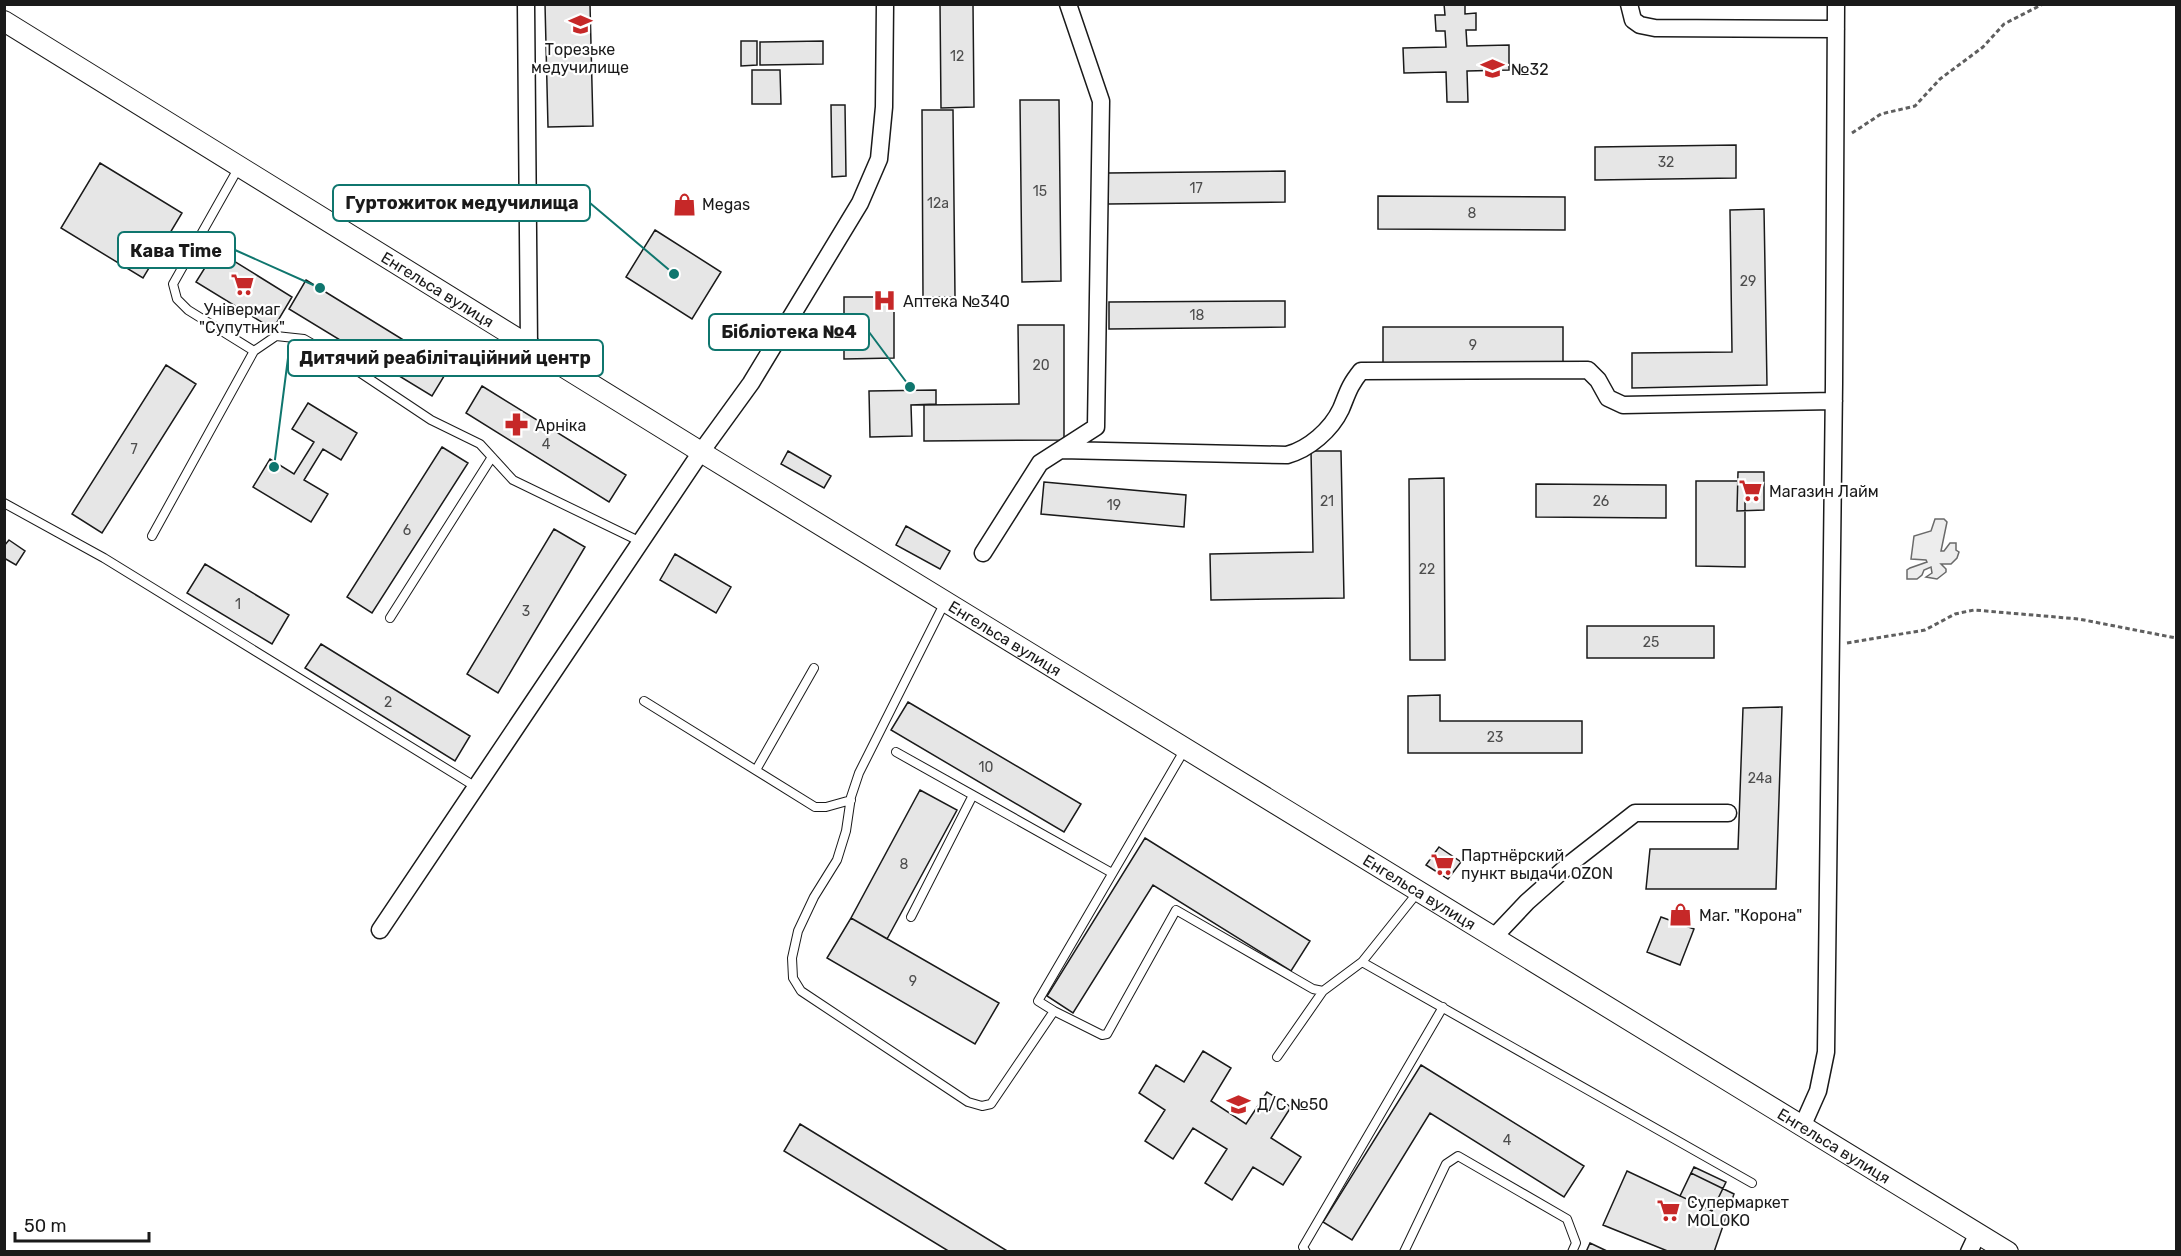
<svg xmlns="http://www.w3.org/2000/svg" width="2181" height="1256" font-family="Rubik,sans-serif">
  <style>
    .built { fill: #ededed; stroke: #6a6a6a; stroke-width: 1.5 }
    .building { fill: #e6e6e6; stroke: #1a1a1a; stroke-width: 1.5 }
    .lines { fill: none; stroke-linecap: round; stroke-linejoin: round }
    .service-casing { stroke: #1a1a1a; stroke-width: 10 }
    .minor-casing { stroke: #1a1a1a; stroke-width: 19 }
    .tertiary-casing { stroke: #1a1a1a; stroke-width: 22 }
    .path { stroke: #5f5f5f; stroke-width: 3; stroke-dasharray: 4.5 3; stroke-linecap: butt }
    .service { stroke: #fff; stroke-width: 8 }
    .minor { stroke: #fff; stroke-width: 16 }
    .tertiary { stroke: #fff; stroke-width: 20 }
    .labels { text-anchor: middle; stroke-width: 4.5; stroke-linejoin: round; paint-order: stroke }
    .number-label { font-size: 14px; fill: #4d4d4d }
    .poi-label { font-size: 16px; fill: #1a1a1a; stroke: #fff; text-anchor: start }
    .street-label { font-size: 16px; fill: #1a1a1a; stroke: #fff }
    .leader { fill: none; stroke: #0f766e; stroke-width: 2 }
    .callout-dot { fill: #0f766e; stroke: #fff; stroke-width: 2 }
    .callout { fill: #fff; stroke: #0f766e; stroke-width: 2 }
    .callout-label { font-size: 18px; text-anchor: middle; font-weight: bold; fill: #1a1a1a }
  </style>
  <rect width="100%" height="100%" fill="#fff"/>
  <path class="built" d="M1935,519H1944L1947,522L1941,551H1944L1950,543H1956V550L1959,552L1957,558L1951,564H1941L1946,569V572L1937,579L1926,577L1932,573L1931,567L1924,570L1922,575L1917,579H1907V570L1910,568L1927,562L1926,560L1911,559L1914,536L1931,531Z"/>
  <path class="building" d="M545,4H590L593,126L548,127Z
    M940,4H973L974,107L941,108Z
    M1444,4H1465V14L1476,13V30H1466L1467,46L1509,45V70L1467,71L1468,102H1447L1446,72L1404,73L1403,48L1446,47L1445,31H1436L1435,15H1445Z
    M741,41H757V65L741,66Z
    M823,41V64L760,65V42Z
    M752,70H780L781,104H752Z
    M1020,100H1059L1061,281L1022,282Z
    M831,105H845L846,176L832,177Z
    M922,110H953L955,297H923Z
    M1736,145V178L1595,180V147Z
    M100,163L182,213L143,278L61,228Z
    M1285,171V202L1108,204V173Z
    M1378,196L1565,197V230L1378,229Z
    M1764,209L1767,385L1632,388V353L1732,352L1730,210Z
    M655,230L721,272L692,319L626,277Z
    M216,250L292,297L273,329L196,282Z
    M306,280L449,368L432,396L289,309Z
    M844,297H894V358L844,359Z
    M1285,301V327L1109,329V302Z
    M1018,325H1064V440L924,441V405L1019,404Z
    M1383,327H1563V363H1383Z
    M166,365L196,384L102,533L72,514Z
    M482,386L626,475L609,502L466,413Z
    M936,390V404L911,405L912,436L870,437L869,391Z
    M308,403L357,433L341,460L323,449L304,480L328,494L311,522L253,487L270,459L294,474L314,442L292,429Z
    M442,447L468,463L372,613L347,597Z
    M788,451L831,476L824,488L781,464Z
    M1311,451H1341L1344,598L1211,600L1210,554L1313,552Z
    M1738,472H1764V510L1737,511Z
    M1444,478L1445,660H1410L1409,479Z
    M1696,481H1745V567L1696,566Z
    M1044,482L1186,495L1184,527L1041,514Z
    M1536,484L1666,485V518L1536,517Z
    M906,526L950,551L940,569L896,545Z
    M554,529L585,547L498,693L467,674Z
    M9,540L25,551L16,565L4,558V546Z
    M675,554L731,587L716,613L660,580Z
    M205,564L289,615L272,644L187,593Z
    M1587,626H1714V658H1587Z
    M321,644L470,736L455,761L305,668Z
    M1440,695V721H1582V753H1408V696Z
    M908,702L1081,804L1064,832L891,730Z
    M1782,707L1776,889H1646L1650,849H1738L1743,708Z
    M920,790L957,810L887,939L851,918Z
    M1145,838L1310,941L1291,971L1153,885L1073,1013L1047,996Z
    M1439,847L1461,862L1448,879L1426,865Z
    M1661,917L1694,929L1680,965L1647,952Z
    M851,918L999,1003L975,1044L827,958Z
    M1203,1051L1231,1068L1211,1101L1246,1124L1267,1092L1291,1107L1271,1138L1301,1157L1283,1185L1253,1167L1232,1200L1205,1183L1227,1149L1193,1128L1173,1159L1145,1141L1165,1110L1139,1093L1156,1065L1184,1082Z
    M1421,1065L1584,1166L1564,1197L1430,1113L1352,1240L1323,1222Z
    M800,1124L1009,1252H950L784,1151Z
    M1694,1167L1726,1182L1712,1211L1680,1196Z
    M1627,1171L1680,1196L1691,1173L1734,1194L1714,1252H1670L1603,1225Z
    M1590,1243L1609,1252H1586Z"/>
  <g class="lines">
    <defs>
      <path id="service" d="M239,167L173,284L177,299L188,310L254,351L276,336L304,339L344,362L431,420L480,444L513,480L641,542
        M4,503L104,558L476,787
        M152,536L254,351
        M945,602L859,773L851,797L846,831L837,860L814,897L798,931L792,958L793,978L801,991L968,1102L982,1106L991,1104L1054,1011L1038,1001L1185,749
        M390,618L492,457
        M644,701L815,807H826L851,800
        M896,752L1112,873
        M756,770L814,668
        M911,917L973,795
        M1362,962L1752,1183
        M1054,1011L1102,1035L1107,1034L1176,910L1313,989L1323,991L1362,962L1418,892
        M1277,1057L1323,991
        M1306,1252L1303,1247L1443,1007
        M1404,1252L1446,1164L1458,1156L1567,1219L1576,1243L1572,1252"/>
      <path id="minor" d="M526,4L529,346
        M1629,4L1633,20L1640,25L1655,28L1836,29
        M1061,450L1287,455C1309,449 1331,430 1341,409C1348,392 1349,386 1361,371L1588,370L1598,380L1608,398L1623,405L1834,401
        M983,553L1040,463L1096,427L1101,101L1068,4
        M380,930L701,452L751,383L860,203L879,159L884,107L885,4
        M1493,938L1527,902L1571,863L1635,813H1728
        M1802,1127L1818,1091L1826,1052L1834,384L1836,4
        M1969,1252L1978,1233"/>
      <g id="tertiary">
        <path id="s1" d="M4,21L701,452L2008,1252"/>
      </g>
    </defs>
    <use href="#service" class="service-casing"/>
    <use href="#minor" class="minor-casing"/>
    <use href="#tertiary" class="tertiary-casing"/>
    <path class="path" d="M1852,133L1881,114L1915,106L1940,79L1983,47L2004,24L2043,4
      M1847,643L1925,630L1955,614L1974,610L2079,619L2176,638"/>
    <use href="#service" class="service"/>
    <use href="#minor" class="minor"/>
    <use href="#tertiary" class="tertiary"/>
  </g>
  <defs>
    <symbol id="university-bare" viewBox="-9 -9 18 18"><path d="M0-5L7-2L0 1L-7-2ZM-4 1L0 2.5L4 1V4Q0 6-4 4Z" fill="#c62828" stroke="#fff" stroke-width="2.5" paint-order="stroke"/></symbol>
    <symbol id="school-bare" viewBox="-9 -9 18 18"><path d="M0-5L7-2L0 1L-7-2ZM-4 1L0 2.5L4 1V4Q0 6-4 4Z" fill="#c62828" stroke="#fff" stroke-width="2.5" paint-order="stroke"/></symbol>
    <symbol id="shop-bare" viewBox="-9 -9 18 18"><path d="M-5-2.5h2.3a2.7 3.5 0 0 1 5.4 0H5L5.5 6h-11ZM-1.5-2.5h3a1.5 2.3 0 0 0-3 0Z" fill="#c62828" stroke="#fff" stroke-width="2.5" paint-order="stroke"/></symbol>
    <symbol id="supermarket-bare" viewBox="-9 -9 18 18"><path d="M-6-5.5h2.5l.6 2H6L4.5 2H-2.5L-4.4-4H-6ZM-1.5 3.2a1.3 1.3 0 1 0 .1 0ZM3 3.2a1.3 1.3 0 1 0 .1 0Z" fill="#c62828" stroke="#fff" stroke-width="2.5" paint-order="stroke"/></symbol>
    <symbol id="hospital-bare" viewBox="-9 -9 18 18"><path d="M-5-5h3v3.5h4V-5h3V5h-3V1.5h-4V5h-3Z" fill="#c62828" stroke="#fff" stroke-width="2.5" paint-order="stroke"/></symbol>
    <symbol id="pharmacy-bare" viewBox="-9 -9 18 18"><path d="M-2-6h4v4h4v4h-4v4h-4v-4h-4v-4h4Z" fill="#c62828" stroke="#fff" stroke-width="2.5" paint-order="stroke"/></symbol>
  </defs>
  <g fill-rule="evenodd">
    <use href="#university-bare" x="564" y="8" width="33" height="33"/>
    <use href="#school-bare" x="1476" y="52" width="33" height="33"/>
    <use href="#shop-bare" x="668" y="188" width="33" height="33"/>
    <use href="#supermarket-bare" x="226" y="268" width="33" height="33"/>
    <use href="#hospital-bare" x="868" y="284" width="33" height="33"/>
    <use href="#pharmacy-bare" x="500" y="408" width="33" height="33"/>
    <use href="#supermarket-bare" x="1734" y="474" width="33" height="33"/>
    <use href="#supermarket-bare" x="1426" y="848" width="33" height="33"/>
    <use href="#shop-bare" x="1664" y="898" width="33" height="33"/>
    <use href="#school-bare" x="1222" y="1088" width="33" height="33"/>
    <use href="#supermarket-bare" x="1652" y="1194" width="33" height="33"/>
  </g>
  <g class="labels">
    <g class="number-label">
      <text x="957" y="61">12</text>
      <text x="1666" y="167">32</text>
      <text x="1196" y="193">17</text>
      <text x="1040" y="196">15</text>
      <text x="938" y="208">12а</text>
      <text x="1472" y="218">8</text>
      <text x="1748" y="286">29</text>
      <text x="1197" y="320">18</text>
      <text x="1473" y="350">9</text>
      <text x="1041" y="370">20</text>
      <text x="546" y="449">4</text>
      <text x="134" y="454">7</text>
      <text x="1327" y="506">21</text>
      <text x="1601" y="506">26</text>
      <text x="1114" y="510">19</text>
      <text x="407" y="535">6</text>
      <text x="1427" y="574">22</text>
      <text x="238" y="609">1</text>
      <text x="526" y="616">3</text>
      <text x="1651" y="647">25</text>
      <text x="388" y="707">2</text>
      <text x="1495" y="742">23</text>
      <text x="986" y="772">10</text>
      <text x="1760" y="783">24а</text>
      <text x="904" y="869">8</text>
      <text x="913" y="986">9</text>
      <text x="1507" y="1145">4</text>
    </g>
    <g class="poi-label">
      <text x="580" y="55" text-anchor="middle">Торезьке<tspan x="580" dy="18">медучилище</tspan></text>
      <text x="1511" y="75">№32</text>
      <text x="702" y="210">Megas</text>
      <text x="903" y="307">Аптека №340</text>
      <text x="242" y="315" text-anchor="middle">Універмаг<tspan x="242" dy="18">"Супутник"</tspan></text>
      <text x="535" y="431">Арніка</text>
      <text x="1769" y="497">Магазин Лайм</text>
      <text x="1461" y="861">Партнёрский<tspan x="1461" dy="18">пункт выдачи OZON</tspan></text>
      <text x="1699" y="921">Маг. "Корона"</text>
      <text x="1257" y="1110">Д/С №50</text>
      <text x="1687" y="1208">Супермаркет<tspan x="1687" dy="18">MOLOKO</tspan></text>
    </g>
    <g class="street-label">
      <text dy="6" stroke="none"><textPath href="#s1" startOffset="510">Енгельса вулиця</textPath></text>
      <text dy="6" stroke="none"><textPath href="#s1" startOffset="1176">Енгельса вулиця</textPath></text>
      <text dy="6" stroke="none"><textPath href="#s1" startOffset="1662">Енгельса вулиця</textPath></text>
      <text dy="6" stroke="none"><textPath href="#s1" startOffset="2148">Енгельса вулиця</textPath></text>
    </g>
  </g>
  <path class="leader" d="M674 274L590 203M320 288L235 250M910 387L869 332M274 467L288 358"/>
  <g class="callout-dot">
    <circle cx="674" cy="274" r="6"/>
    <circle cx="320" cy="288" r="6"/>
    <circle cx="910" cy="387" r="6"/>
    <circle cx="274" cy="467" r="6"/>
  </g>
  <g class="callout">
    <rect x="333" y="185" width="257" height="36" rx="6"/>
    <rect x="118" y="232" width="117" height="36" rx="6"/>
    <rect x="709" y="314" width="160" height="36" rx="6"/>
    <rect x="288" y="340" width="315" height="36" rx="6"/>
  </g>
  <g class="callout-label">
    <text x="462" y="209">Гуртожиток медучилища</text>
    <text x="176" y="257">Кава Time</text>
    <text x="789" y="338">Бібліотека №4</text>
    <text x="445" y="364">Дитячий реабілітаційний центр</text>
  </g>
  <rect width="2181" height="1256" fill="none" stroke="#1a1a1a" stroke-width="12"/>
  <path d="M15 1232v9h134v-9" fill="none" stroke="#1a1a1a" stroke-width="3"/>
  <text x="24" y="1232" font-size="18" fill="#1a1a1a" stroke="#ffffff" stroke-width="4.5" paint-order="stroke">50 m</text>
</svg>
